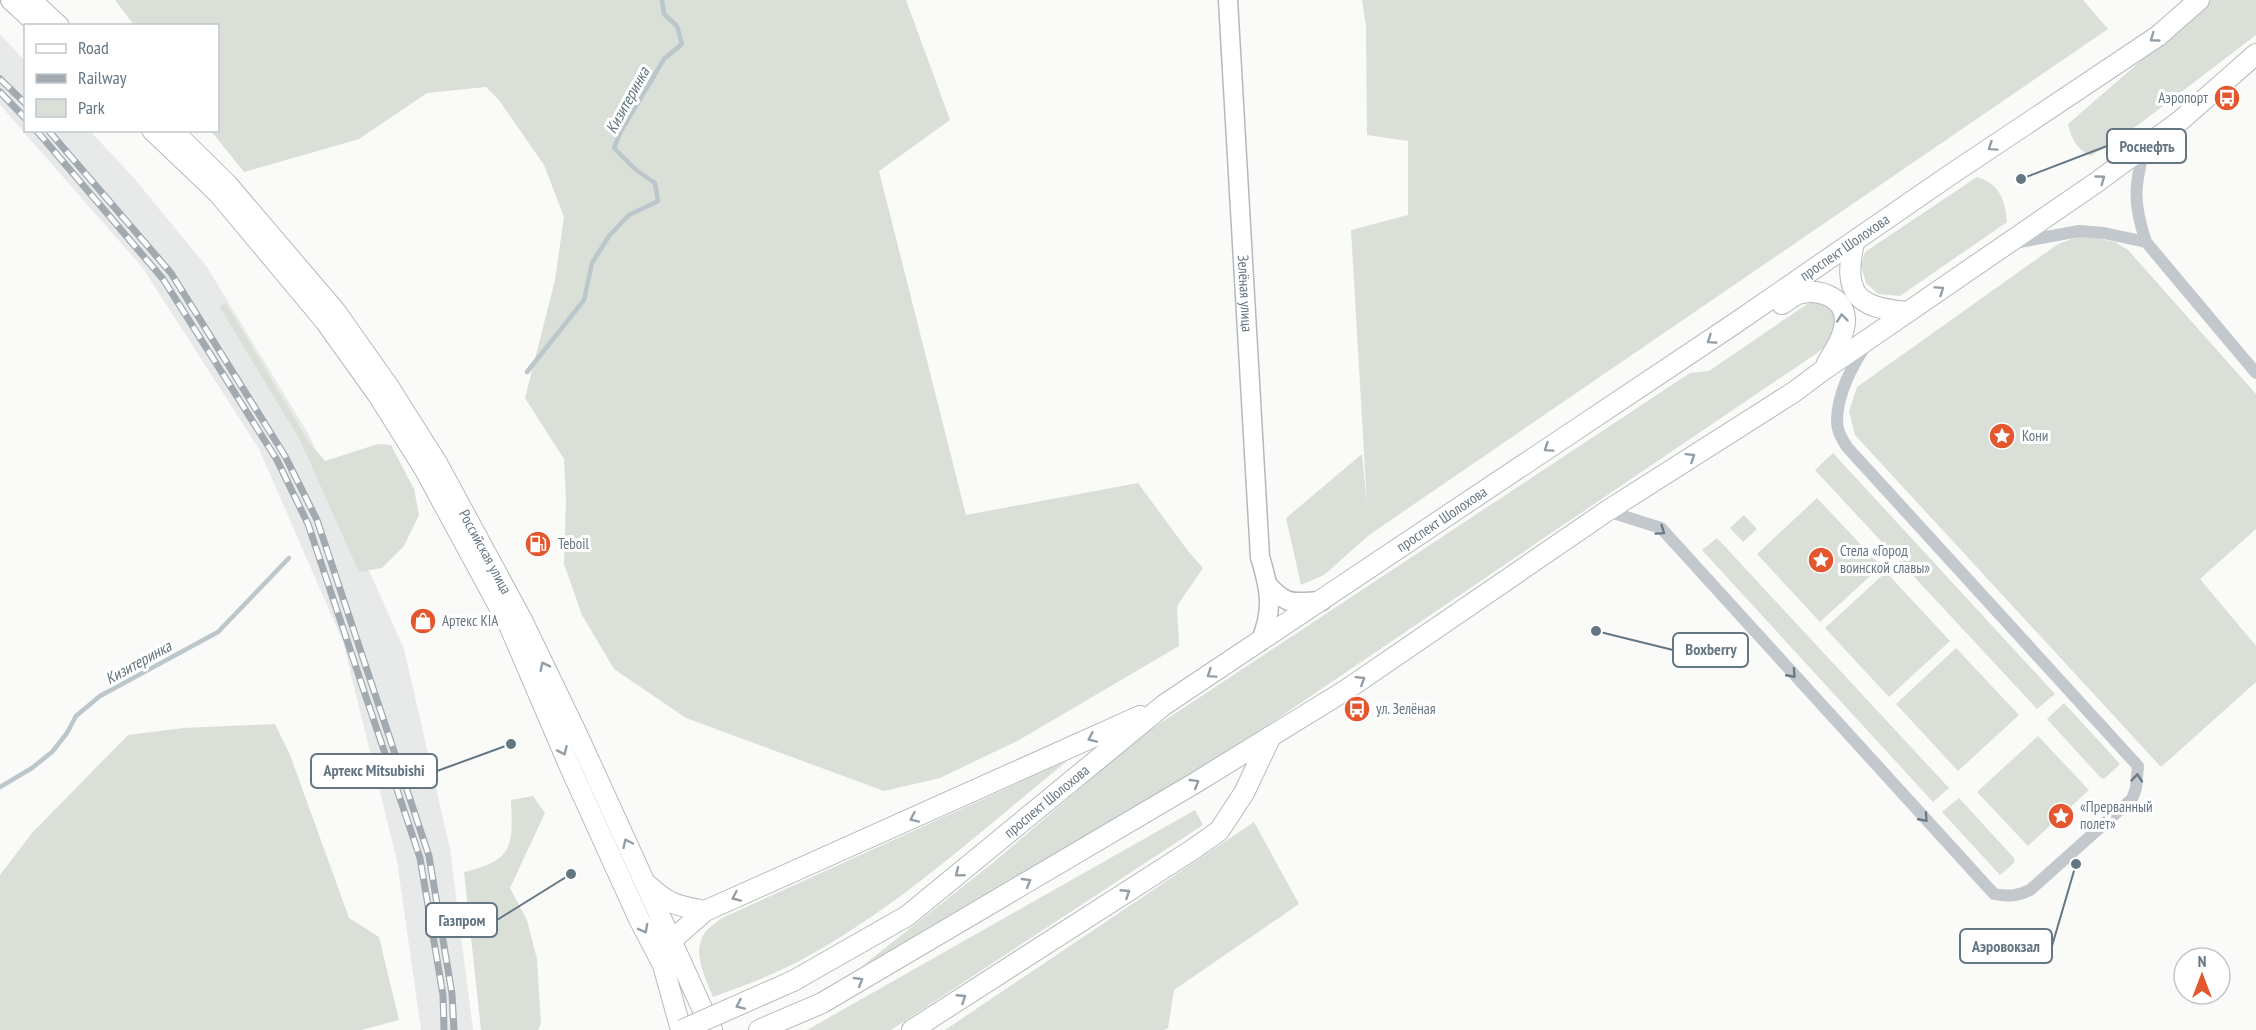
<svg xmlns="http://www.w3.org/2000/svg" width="2256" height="1030" font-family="'PT Sans Narrow',sans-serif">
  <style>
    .built { fill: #e8e9e9 }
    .green { fill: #dadfd7 }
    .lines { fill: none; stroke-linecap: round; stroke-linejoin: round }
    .stream { stroke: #bbc7cb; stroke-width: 4.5 }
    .secondary-casing { stroke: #b3babf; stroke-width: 21 }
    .primary-casing { stroke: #b5babe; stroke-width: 22 }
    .street { stroke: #c3c8cc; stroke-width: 12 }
    .secondary { stroke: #fff; stroke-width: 18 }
    .primary { stroke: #fff; stroke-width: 20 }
    .rail-casing { stroke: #a2aab0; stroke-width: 7 }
    .rail { stroke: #fff; stroke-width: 4.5; stroke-dasharray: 14; stroke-linecap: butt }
    .primary-bridge-casing { stroke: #b5babe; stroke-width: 22; stroke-linecap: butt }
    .primary-bridge { stroke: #fff; stroke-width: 20 }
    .oneway { stroke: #939fa8 }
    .oneway2 { stroke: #6a7a87 }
    .labels { text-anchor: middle; stroke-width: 6; stroke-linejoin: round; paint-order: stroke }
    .poi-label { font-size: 15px; fill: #657683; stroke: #fff; text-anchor: start }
    .street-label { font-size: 15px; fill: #657683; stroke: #fff }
    .water-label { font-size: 16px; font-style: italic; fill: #60757c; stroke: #fff }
    .leader { fill: none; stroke: #657683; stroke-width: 2 }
    .callout-dot { fill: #657683; stroke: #fff; stroke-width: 2 }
    .callout { fill: #fff; stroke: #657683; stroke-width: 2 }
    .callout-label { font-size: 16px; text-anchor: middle; font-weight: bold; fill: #657683 }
  </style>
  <rect width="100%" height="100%" fill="#fafaf8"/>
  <path class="built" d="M0,34L25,61L26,130L90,131L133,177L207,267L309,435L404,649L450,849L473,1030H421L397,861L343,642L259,449L142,267L0,105Z"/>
  <path class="green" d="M115,0H906L950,120L879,171L966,515L1138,483L1188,551L1203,568L1177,606L1179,646L1019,740L940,778L884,791L686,718L614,669L582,615L564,564L566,500L564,459L525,398L555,280L564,217L544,165L499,100L486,87L427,93L359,139L244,172L211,131L218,130V26L134,25Z
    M1362,0H2083L2108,29L1369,535L1324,575L1301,585L1286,518L1362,454L1367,504L1351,230L1408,215V141L1367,135L1366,26Z
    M2211,0H2256V35L2138,125L2091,156C2076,148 2072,140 2068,124Z
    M1977,177C2000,184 2005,200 2007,222L1900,296L1878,294L1866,283L1861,266L1865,252Z
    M2083,235L2115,242L2128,250L2256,394V529L2200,579L2256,646V682L2161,767L1855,435L1849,411L1857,387L2058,244Z
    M1818,301C1846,313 1836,339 1817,353L1128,820L861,967L994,862L1141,736L1690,373L1709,371L1807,304Z
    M226,303L308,441L325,461L378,444L391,445L414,489L419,515L404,546L382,568L359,572L300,440L219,306Z
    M1833,453L2055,694L2037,709L1815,470Z
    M1817,498L1881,566L1820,622L1757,554Z
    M1744,515L1757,529L1743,542L1730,528Z
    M1717,538L1949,788L1933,802L1702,550Z
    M1886,572L1950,641L1889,697L1825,628Z
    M1956,648L2019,715L1958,771L1896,704Z
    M2064,703L2120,764L2104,779L2101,778L2047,719Z
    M275,724L290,755L349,918L379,937L399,1020L362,1030H0V875L32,833L128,735L184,728Z
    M2038,736L2089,790L2028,846L1977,792Z
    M1067,761C982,830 898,908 801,960C773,975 743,986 713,997C705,977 690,950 707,930C711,926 717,922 722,918Z
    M533,796L545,813L510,888L527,920L537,959L541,1024L538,1030H481L464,872C514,860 513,846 511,800Z
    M1959,798L2014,858V863L2000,875L1942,812Z
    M1195,810L1203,825L891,1030H807Z
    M1254,822L1299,904L1174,990L1168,1028L1164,1030H945Z"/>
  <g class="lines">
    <path class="stream" d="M527,372L584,300L592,263L609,236L629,215L658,201L655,183L636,170L614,148L621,131L664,59L682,44L677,26L664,14L662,0
      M0,787L32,768L52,752L67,733L76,716L100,696L218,632L289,558"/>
    <defs>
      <g id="secondary">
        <path id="s1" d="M1228,0L1260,557C1270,589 1274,610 1260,642"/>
        <path d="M1268,585C1288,607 1294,602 1322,601"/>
      </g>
      <g id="primary">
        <path d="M11,0L39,26"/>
        <path d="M31,0L59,26"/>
        <path d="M152,130L218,193L325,321L378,395L425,470L509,625L569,765L639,919L663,965L681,1030"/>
        <path id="s2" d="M172,130L227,184L336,312L389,387L437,463L522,620L577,734L712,1030"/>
        <path d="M1854,243C1842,295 1858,308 1908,312"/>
        <path d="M1782,304C1787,301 1793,296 1798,294C1817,288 1844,296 1845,319C1845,336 1835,349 1827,363"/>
        <path d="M649,886C669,905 679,906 705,911"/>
        <path d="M668,950L672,940L705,911L1140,716"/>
        <path id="s3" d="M793,981L907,916L1164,705L1734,324L1950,175L2158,36L2199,0"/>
        <path d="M759,1030L822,1003L1195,783L1346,690L1607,511L1794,392L1822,371L2097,182L2181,120L2256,54"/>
        <path d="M912,1030L1192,850L1219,831L1244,793L1271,736"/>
      </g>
    </defs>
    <use href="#secondary" class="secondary-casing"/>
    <use href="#primary" class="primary-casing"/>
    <path class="street" d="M2145,147C2134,186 2133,203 2146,242L2256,373
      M2014,243L2079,231L2104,233L2146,242
      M1607,511L1661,528L1994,894C2008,897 2017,896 2030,890L2132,799L2136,788L2138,766L1847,447C1842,439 1837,431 1837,421C1837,396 1851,367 1865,347"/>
    <use href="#secondary" class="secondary"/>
    <use href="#primary" class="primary"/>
    <defs>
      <path id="rail" d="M0,79L26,104
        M0,92L26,119
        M36,130L163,279L277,460L308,524L420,858L443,995L444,1030
        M48,130L171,273L285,456L317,520L429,856L452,994L454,1030"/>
    </defs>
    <use href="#rail" class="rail-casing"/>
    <use href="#rail" class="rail"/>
    <defs>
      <path id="primary-bridge" d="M682,1030L793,981"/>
    </defs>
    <use href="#primary-bridge" class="primary-bridge-casing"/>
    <use href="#primary-bridge" class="primary-bridge"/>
  </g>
  <defs><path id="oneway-chevron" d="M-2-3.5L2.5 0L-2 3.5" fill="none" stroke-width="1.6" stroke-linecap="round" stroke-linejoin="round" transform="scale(1.5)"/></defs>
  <g class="oneway">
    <use href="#oneway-chevron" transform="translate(2154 38) rotate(144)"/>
    <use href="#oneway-chevron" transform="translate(1992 147) rotate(146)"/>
    <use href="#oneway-chevron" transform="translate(2101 179) rotate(-36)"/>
    <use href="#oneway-chevron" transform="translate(1940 290) rotate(-34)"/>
    <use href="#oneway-chevron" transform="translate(1842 318) rotate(-96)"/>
    <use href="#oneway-chevron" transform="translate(1711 340) rotate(146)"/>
    <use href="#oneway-chevron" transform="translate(1548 448) rotate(146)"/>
    <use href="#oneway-chevron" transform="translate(1691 457) rotate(-32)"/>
    <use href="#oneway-chevron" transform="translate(544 666) rotate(-116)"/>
    <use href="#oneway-chevron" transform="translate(1211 674) rotate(146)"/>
    <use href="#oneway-chevron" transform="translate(1361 680) rotate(-32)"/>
    <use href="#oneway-chevron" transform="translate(1092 738) rotate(156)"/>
    <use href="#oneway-chevron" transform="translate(563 751) rotate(66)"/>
    <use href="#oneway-chevron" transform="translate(1195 783) rotate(-31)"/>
    <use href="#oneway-chevron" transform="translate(914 818) rotate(156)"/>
    <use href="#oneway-chevron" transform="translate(627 843) rotate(-115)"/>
    <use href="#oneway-chevron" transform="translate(959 873) rotate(141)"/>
    <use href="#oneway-chevron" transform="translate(1027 882) rotate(-30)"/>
    <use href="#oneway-chevron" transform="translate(1126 893) rotate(-33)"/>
    <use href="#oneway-chevron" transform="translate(736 897) rotate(156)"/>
    <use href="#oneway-chevron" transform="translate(644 929) rotate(62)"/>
    <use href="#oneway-chevron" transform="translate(859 981) rotate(-30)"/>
    <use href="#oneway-chevron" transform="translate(962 998) rotate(-33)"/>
    <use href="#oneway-chevron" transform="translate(740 1005) rotate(156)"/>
  </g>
  <g class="oneway2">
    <use href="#oneway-chevron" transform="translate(1661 531) rotate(35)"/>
    <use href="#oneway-chevron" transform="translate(1792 674) rotate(48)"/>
    <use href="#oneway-chevron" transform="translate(2137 778) rotate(-85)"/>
    <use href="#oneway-chevron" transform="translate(1924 818) rotate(48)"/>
  </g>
  <defs>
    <symbol id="bus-disc" viewBox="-11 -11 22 22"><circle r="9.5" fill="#e4572e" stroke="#fff"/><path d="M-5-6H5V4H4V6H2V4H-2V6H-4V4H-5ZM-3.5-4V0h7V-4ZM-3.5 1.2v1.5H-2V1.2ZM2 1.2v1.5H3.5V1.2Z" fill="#fff"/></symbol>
    <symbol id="sight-disc" viewBox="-11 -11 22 22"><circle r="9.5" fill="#e4572e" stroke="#fff"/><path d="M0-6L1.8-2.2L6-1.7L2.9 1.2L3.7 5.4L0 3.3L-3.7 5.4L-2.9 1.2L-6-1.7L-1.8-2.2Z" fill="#fff"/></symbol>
    <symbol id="fuel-disc" viewBox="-11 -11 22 22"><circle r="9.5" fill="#e4572e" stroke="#fff"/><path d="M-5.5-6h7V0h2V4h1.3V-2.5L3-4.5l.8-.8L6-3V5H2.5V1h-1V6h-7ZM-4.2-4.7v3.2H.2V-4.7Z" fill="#fff"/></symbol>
    <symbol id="shop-disc" viewBox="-11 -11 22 22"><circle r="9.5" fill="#e4572e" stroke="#fff"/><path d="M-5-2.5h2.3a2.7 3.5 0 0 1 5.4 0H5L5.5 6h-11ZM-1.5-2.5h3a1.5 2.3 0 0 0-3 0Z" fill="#fff"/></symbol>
  </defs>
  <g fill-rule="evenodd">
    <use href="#bus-disc" x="2212" y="83" width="30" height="30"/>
    <use href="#sight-disc" x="1987" y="421" width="30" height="30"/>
    <use href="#fuel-disc" x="523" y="529" width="30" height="30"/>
    <use href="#sight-disc" x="1806" y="545" width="30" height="30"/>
    <use href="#shop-disc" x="408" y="606" width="30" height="30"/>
    <use href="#bus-disc" x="1342" y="694" width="30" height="30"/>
    <use href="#sight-disc" x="2046" y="801" width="30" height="30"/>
  </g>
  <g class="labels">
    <g class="poi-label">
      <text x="2208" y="103" text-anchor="end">Аэропорт</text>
      <text x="2022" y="441">Кони</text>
      <text x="558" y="549">Teboil</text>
      <text x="1840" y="556">Стела «Город<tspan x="1840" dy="17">воинской славы»</tspan></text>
      <text x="442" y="626">Артекс KIA</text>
      <text x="1376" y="714">ул. Зелёная</text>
      <text x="2080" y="812">«Пpepвaнный<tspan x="2080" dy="17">пoлeт»</tspan></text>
    </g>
    <g class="street-label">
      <text dy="5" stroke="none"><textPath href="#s3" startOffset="1284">проспект Шолохова</textPath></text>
      <text dy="5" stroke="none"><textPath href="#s1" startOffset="294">Зелёная улица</textPath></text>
      <text dy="5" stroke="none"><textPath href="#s3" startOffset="798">проспект Шолохова</textPath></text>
      <text dy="5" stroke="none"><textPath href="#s2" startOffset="528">Российская улица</textPath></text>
      <text dy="5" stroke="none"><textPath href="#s3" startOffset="312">проспект Шолохова</textPath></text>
    </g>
    <g class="water-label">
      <text transform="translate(627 100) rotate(-61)" y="6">Кизитеринка</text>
      <text transform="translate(138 662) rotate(-29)" y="6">Кизитеринка</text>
    </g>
  </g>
  <path class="leader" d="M2021 179L2107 146M1596 631L1673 650M511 744L437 771M571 874L497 920M2076 864L2052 946"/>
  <g class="callout-dot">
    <circle cx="2021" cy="179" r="6"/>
    <circle cx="1596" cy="631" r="6"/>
    <circle cx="511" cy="744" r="6"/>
    <circle cx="571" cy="874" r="6"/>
    <circle cx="2076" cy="864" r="6"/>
  </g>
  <g class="callout">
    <rect x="2107" y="129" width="79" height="34" rx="6"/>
    <rect x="1673" y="633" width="75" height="34" rx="6"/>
    <rect x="311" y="754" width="126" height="34" rx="6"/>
    <rect x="426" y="903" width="71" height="34" rx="6"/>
    <rect x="1960" y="929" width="92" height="34" rx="6"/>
  </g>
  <g class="callout-label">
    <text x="2147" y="152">Роснефть</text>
    <text x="1711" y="655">Boxberry</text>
    <text x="374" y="776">Артекс Mitsubishi</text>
    <text x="462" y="926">Газпром</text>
    <text x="2006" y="952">Аэровокзал</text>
  </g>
  <rect x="24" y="24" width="195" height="108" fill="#ffffff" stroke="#c1c8cd" stroke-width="1.5"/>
  <rect x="36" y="44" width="30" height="9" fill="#ffffff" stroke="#c1c8cd" stroke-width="1.5"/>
  <text x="78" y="54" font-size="18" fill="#657683">Road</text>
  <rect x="36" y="74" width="30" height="9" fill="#a2aab0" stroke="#c1c8cd" stroke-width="1.5"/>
  <text x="78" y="84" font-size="18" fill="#657683">Railway</text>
  <rect x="36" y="99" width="30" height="18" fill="#dadfd7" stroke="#c1c8cd" stroke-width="1.5"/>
  <text x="78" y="114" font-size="18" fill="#657683">Park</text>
  <g transform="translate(2202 976)"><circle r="28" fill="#ffffff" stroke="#c1c8cd" stroke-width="1.5"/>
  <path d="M0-4.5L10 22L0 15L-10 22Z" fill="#e4572e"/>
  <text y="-9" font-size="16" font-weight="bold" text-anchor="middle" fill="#657683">N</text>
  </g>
</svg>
